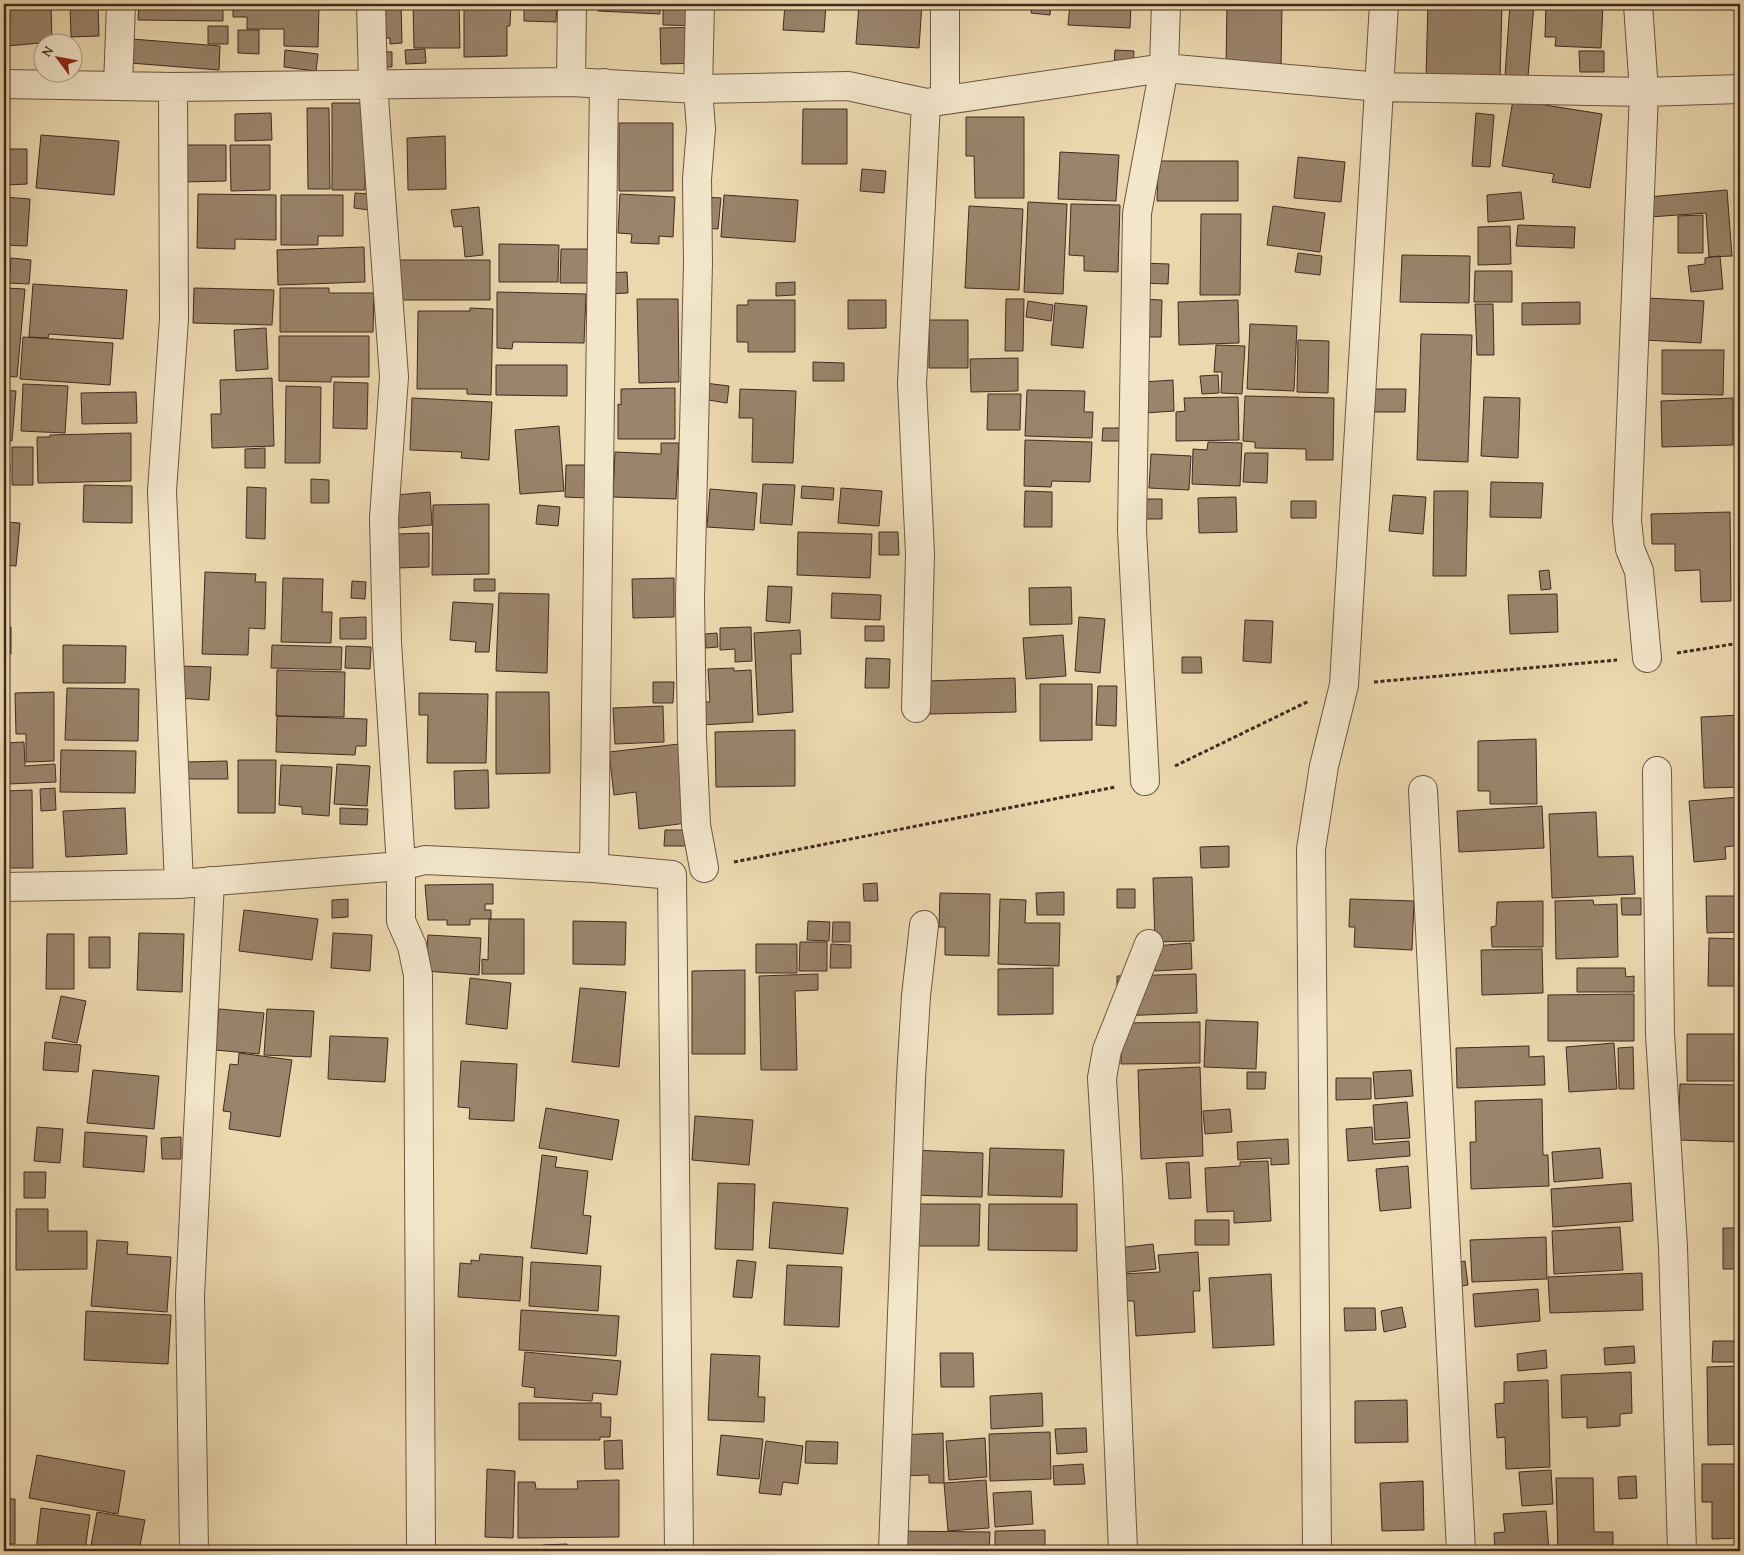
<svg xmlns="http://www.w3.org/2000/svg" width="1744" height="1555" font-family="'Gentium Book Plus',serif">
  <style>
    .building { fill: #9a846b; stroke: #422a21 }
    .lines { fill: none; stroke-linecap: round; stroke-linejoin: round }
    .minor-casing { stroke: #6c5644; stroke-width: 30 }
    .path { stroke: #422a21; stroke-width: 3; stroke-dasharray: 4 2.5; stroke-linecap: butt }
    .minor { stroke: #f3e6cb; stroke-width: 28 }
  </style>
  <rect width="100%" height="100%" fill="#ecd8af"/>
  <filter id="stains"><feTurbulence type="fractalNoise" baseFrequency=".004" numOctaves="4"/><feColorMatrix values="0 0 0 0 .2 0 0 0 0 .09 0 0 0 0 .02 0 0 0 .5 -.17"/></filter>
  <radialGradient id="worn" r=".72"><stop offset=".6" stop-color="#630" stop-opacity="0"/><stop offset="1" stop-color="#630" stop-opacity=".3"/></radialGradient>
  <path class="building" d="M6,4H51L52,42L7,46Z
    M98,4L99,36L71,37L70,5Z
    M139,4H223V21L138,20Z
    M233,4H319L318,47L284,46V29H247V17H233Z
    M369,4H401L402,43L390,44V38L370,39Z
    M413,4H459L460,48H414Z
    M464,4H511L510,26H507V56L464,57Z
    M524,4H557L556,22L524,21Z
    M598,4H660V14L598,11Z
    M663,4H704L703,26L663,25Z
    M785,4H826L824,32L783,30Z
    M859,4H922L919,48L856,44Z
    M1032,4H1051L1050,15L1031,13Z
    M1070,4H1131L1130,28L1068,25Z
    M1227,4H1282L1281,67L1226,66Z
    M1428,4H1502L1500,77L1426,76Z
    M1510,4H1534L1528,77L1505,76Z
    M1546,4H1603L1601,48L1555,46L1556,37H1545Z
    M208,26H228V44H208Z
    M705,27L706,63L661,64L660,28Z
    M238,30H259V54L238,53Z
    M132,39L220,46L219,70L130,63Z
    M425,49L426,63L406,64L405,50Z
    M285,50L318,54L316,71L284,67Z
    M1115,50L1134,51L1133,67L1114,66Z
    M366,51L392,52V67H366Z
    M1579,51H1604V72H1580Z
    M1513,100L1602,114L1590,188L1552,182L1554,174L1502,166Z
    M332,103H370L365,132V190H332Z
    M307,108H329L330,189H308Z
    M803,109H847V164H802Z
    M271,113L272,140L235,141V114Z
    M1476,113L1494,115L1490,167L1472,166Z
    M966,117H1024V198H975L974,156H966Z
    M619,123H673V191H619Z
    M41,135L119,141L114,195L36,188Z
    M445,136L446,189L408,190L407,138Z
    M182,145H226V181L182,182Z
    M230,145H270V190L231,191Z
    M6,149H27V184L6,185Z
    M1060,152L1119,155L1116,201L1058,199Z
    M1298,157L1345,162L1341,202L1294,198Z
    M1158,161H1238V201H1157Z
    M862,169L886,171L884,193L860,191Z
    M1727,190L1732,256L1709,257L1706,213L1650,217L1648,197Z
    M1521,192L1524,219L1488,222L1487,195Z
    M355,193L370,194L369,210L354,208Z
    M198,194L276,195V240L235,239V249L197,248Z
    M620,194L675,197L673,237L659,236V244L631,243L632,234L618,233Z
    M281,195H343V236H318V245H281Z
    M724,195L798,200L795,242L721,237Z
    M4,197L30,199L27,246L4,245Z
    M704,197L721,198L718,229L702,228Z
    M1028,202L1067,204L1063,294L1024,292Z
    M1071,204L1120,205L1118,272L1084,271V256L1069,255Z
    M969,206L1023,209L1019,290L965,288Z
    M1273,206L1325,213L1320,252L1267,245Z
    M479,207L483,255L465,257L462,226L454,227L451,210Z
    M1738,207H1740V250H1738Z
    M1201,214H1241L1240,295H1200Z
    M1703,215V253H1678V216Z
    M1518,225L1575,227L1574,248L1516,246Z
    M1510,226L1511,264L1478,265V227Z
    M499,244L559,245L558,282H499Z
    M364,247L365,282L278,285L277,250Z
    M561,249H589L588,283H560Z
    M1298,253L1322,256L1320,275L1295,272Z
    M1402,255L1470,256L1469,303L1400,302Z
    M1720,256L1723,289L1691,292L1688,266L1705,264V258Z
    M11,258L31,260L29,284L9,283Z
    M399,260H490V300H399Z
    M1140,263L1169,264L1168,284L1140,283Z
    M1475,271H1512V302H1474Z
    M627,272L628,293L607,294L606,273Z
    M795,282V295L776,296V283Z
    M33,284L127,290L123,339L49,334L48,338L29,337Z
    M4,288L25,289L17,377L4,376Z
    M194,288L274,290L272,325L193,323Z
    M280,288H329V293H374L373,332H280Z
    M497,292L586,294L584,343L513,342L512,349L497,348Z
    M1647,298L1704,301L1701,343L1644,340Z
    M637,299H678L679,382L639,383Z
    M1006,299H1024L1023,351H1005Z
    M1140,299L1162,300L1161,337H1139Z
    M748,300H795V352H748V342H737V305H748Z
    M848,300H886V328L848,329Z
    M1238,300L1239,343L1179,345L1178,302Z
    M1028,301L1053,305L1051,321L1026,317Z
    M1580,302V324L1522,325V303Z
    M1055,303L1087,306L1083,348L1051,345Z
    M1475,304H1493L1494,355H1477Z
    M470,308L493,309L491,395L467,394V389H417L418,311H470Z
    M929,320H968V368H929Z
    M1250,324L1297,326L1294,391L1247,389Z
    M266,328L268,369L236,371L234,330Z
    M1421,334L1472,335L1468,462L1417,460Z
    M279,336H369V377H331V382L279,381Z
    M23,337L113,343L110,385L20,379Z
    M1298,340L1329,341L1328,393L1297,392Z
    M1216,345L1245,346L1242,394L1221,393L1222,372H1214Z
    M1662,350H1724L1723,395L1662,394Z
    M1018,358V391L971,392L970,359Z
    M813,362L844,363V381H813Z
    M496,365H567V396L496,395Z
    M1218,375L1219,393L1202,394L1200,376Z
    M272,378L274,446L212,448L211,414H221L220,380Z
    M1173,380L1174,411L1145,413L1144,382Z
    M334,382L368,383L367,429L333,428Z
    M705,383L729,386L727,403L702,399Z
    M23,384L68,386L65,433L21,431Z
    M286,386L321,387L320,463H285Z
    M675,388V439H618V404L621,405V389Z
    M740,389L796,391L793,463L752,462L753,418H739Z
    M1373,389H1406L1405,412H1373Z
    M4,390L16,391L12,441H4Z
    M1027,390L1085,391L1084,412H1093L1092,438L1025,436Z
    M136,392L137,423L82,424L81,393Z
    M988,394H1021L1020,430H987Z
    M1738,394H1740V471H1736Z
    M1245,396L1334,398L1333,460H1306V449L1255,448V442L1243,441Z
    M1238,397L1239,440L1176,441V412L1185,411L1184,398Z
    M1484,397L1520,398L1518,458L1481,456Z
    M412,398L492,402L489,460L461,458L462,452L410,450Z
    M1733,398V445L1662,447L1661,401Z
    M559,426L564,491L520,494L515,430Z
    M1103,428H1121V441H1102Z
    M131,433V481L38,483L37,437H50V435Z
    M1025,440L1092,442L1090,482L1052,481L1051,487L1024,486Z
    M1208,442L1242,443L1240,486L1192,484L1193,449L1207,450Z
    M661,443H679L676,499L613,497L615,452L661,454Z
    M12,447H33V485H12Z
    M265,448V468H245V449Z
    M1245,453H1268L1267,483L1243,482Z
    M1151,454L1191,456L1189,490L1149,488Z
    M4,464H10L9,488L4,487Z
    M566,465H587V498L565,497Z
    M311,479L329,480V503H311Z
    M1491,482L1543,483L1541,518L1490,517Z
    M763,484L795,485L792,525L760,523Z
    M84,485L132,486V523L83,522Z
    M802,486L834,488L833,500L801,498Z
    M247,487L266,488L265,539L246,538Z
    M841,488L882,491L879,526L838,523Z
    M710,489L757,493L754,530L707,527Z
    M1025,491L1052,492V527H1024Z
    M1434,491H1468L1466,576H1433Z
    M430,492L432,525L398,528L396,495Z
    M1393,495L1426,497L1423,534L1389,531Z
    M1236,497L1237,532L1199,533L1198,498Z
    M1145,499H1162V519H1145Z
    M1291,501H1316V518H1291Z
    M489,504V574L432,575L433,505Z
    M538,505L560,507L558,526L536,524Z
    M1730,512L1731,601L1701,602L1700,570L1675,571V544H1652L1651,514Z
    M4,522L20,523L16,566L4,565Z
    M798,532L872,534L870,578L797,575Z
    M879,532H898L899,555H879Z
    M429,533V567L397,568L396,534Z
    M1549,570L1551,589L1541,590L1539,571Z
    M205,572L256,574L255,582H266L265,629L249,628L248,655L202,654Z
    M283,578L323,579L322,612H332L331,643L281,642Z
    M674,578V617L633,618L632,579Z
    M474,579H495V591H474Z
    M352,581L366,582L365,599L351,598Z
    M768,586L792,587L790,623L766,621Z
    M1071,587L1072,624L1030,625L1029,588Z
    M499,593L549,594L547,673L496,671Z
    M832,593L881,595L880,620L831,618Z
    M1557,594L1558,632L1510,634L1508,595Z
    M453,602L493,604L489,652H475L476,642L450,640Z
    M366,617V639H340V618Z
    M1079,617L1105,619L1100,673L1075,671Z
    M1245,620L1273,621L1271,663L1243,661Z
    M4,626L11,627V654H4Z
    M865,626H884V641H865Z
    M751,627L752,661L735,662V649L720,650V628Z
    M800,630L801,654H791L793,712L758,715L754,633Z
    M717,633L718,647L706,648L705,634Z
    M1063,635L1066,676L1026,679L1023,638Z
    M63,645L126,646L125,683H63Z
    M272,645L342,647L341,670L271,668Z
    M346,646L371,647L370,669L345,668Z
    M1182,657H1201L1202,673H1182Z
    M866,658L890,659L889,688H865Z
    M180,666L211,667L209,700L178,698Z
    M734,668V671L751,670L753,722L701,725L700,702H710L708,669Z
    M277,670L345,672L344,717L276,716Z
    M1015,678L1016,712L929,714L928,681Z
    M653,682H674L673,703H653Z
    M1040,684H1092V740L1040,741Z
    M1098,686H1117L1116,726L1096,725Z
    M67,688L139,689L138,741L65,740Z
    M54,692V761L26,762V734H16L15,693Z
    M496,692H549L550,773L496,774Z
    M419,693L488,694L486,763H427L428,715H419Z
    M663,706L664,742L615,744L613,708Z
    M1740,715V787L1704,788L1701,717Z
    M277,716L367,719L366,746H356L355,755L276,752Z
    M795,730V786L716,787L715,732Z
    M1536,739L1537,804H1490V791H1478V741Z
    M24,742L25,766L55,764L56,782L8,784L6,743Z
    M679,744L687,823L639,829L636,792L614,795L609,752Z
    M61,750L136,751L135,793L60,792Z
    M238,760H276L275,813H238Z
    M227,761L228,779H185V762Z
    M337,764L370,766L367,806L334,804Z
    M281,765L332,767L329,816L302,814V807L279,805Z
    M488,770L489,808L455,809L454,771Z
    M55,788L56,810L41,811L40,789Z
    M32,790L33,868H4V791Z
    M1740,797V845L1725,847L1726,859L1694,862L1689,801Z
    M1542,806L1544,848L1459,852L1457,811Z
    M125,808L127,854L66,857L63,811Z
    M340,808L368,809L367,825L340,824Z
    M1596,812L1598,857L1633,856L1635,894L1552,898L1549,814Z
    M665,830H686V846H664Z
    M1229,846V867L1201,868L1200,847Z
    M1735,850H1740V890H1735Z
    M1192,877L1194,941L1155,942L1153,878Z
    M877,883L878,901H864L863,884Z
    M493,884V904H485V910H491V919H470V925H447V920H428L425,885Z
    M1117,889H1135V908H1117Z
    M1064,892V915H1037L1036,893Z
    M940,893L990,894L989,956L945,955V927H939Z
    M1706,896H1740V932L1707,933Z
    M1621,898H1641V915H1622Z
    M348,899V917L332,918V900Z
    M1000,899L1026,900L1025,923H1060L1059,966L998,964Z
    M1350,899L1414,901L1412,950L1354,947L1355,927H1349Z
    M1593,900L1594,905L1617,904L1618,957L1556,959L1555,901Z
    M1543,901V947H1492L1491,927L1496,926L1497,902Z
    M244,910L318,919L312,960L239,951Z
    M489,919H524V974H482V959L488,960Z
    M573,921L626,922L625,965L573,964Z
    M808,921L830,922L829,941L807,940Z
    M833,922H850V942H832Z
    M139,933L184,934L182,992L137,990Z
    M333,933L372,935L370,971L331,968Z
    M47,934H74V989H46Z
    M428,935L481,938L479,975L425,971Z
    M89,937H110V968H89Z
    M1709,938L1740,939V986H1708Z
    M800,942H827V971H799Z
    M1191,943L1192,969L1155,971L1154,946Z
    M756,944H797V973H756Z
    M831,944L851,945V968H830Z
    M1542,949L1543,993L1482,995L1481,950Z
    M1053,968V1014L998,1015V969Z
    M1577,968H1625L1626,977L1634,976V992H1577Z
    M745,970V1054H692V971Z
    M818,974V990L795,991L797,1070H761L759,976Z
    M1196,974L1197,1013L1117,1016V976Z
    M470,978L511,983L507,1029L466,1024Z
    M580,988L626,992L619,1067L572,1062Z
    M1634,994V1041H1548V995Z
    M61,996L86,1001L77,1043L52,1038Z
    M219,1009L264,1013L259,1054L215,1050Z
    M267,1009L314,1011L311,1057L264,1055Z
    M1206,1020L1258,1022L1256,1069L1204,1067Z
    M1200,1022V1063L1121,1064V1023Z
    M1687,1034H1740V1081H1687Z
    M330,1036L388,1038L385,1082L328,1079Z
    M45,1042L81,1045L78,1072L43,1070Z
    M1614,1043L1617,1089L1569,1092L1566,1047Z
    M1529,1046V1057L1544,1056L1545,1085L1457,1088L1456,1048Z
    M1633,1047L1634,1089H1619L1618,1048Z
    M239,1053L292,1060L280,1137L229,1129L231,1112L223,1111L230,1064L238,1065Z
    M461,1061L517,1064L514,1121L469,1119L470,1108L458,1107Z
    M1200,1067L1203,1156L1141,1159L1138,1070Z
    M93,1070L159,1076L154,1129L87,1123Z
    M1411,1070L1413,1096L1375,1099L1373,1072Z
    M1247,1072H1266L1265,1089H1247Z
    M1336,1078H1371V1099L1336,1100Z
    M1680,1084L1740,1085V1142L1678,1140Z
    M1542,1099L1543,1155H1548L1549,1186L1471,1189L1470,1142H1476L1475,1101Z
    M1407,1102L1410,1138L1375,1140L1373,1105Z
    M546,1108L619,1120L612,1160L539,1148Z
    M1230,1109L1232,1132L1205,1134L1203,1111Z
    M695,1116L753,1120L749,1165L692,1160Z
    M37,1127L63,1129L60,1163L34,1161Z
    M1372,1127L1373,1144L1409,1141L1410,1156L1348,1161L1346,1129Z
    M85,1132L147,1136L144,1172L83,1167Z
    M181,1137V1159H162L161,1138Z
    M1288,1139L1289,1164L1271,1165V1158L1238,1160L1237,1142Z
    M990,1148L1064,1150L1062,1197L988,1195Z
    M1600,1148L1603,1178L1554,1182L1552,1152Z
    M911,1150L983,1153L982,1197L909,1195Z
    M542,1155L557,1157L555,1167L588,1171L583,1215L591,1216L587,1254L531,1248Z
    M1268,1161L1271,1221L1234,1223V1211L1207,1212L1205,1168L1240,1166V1162Z
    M1189,1162L1191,1198L1169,1199L1166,1163Z
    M1408,1166L1411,1208L1380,1211L1376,1169Z
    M24,1172H46L45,1198H24Z
    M718,1183L755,1184L753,1250L715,1249Z
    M1631,1183L1633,1221L1553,1227L1551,1189Z
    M773,1202L848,1208L843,1254L769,1248Z
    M894,1204H980L979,1246H894Z
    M989,1204H1077V1251L988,1250Z
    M16,1209H48V1231H87V1269L16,1270Z
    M1195,1220H1229V1245H1195Z
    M1620,1227L1623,1270L1554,1274L1552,1231Z
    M1723,1228H1740V1269H1723Z
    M1546,1237L1547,1279L1472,1282L1470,1240Z
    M97,1240L128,1242L127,1254L171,1257L167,1312L91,1306Z
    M1153,1244L1156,1269L1120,1273L1117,1248Z
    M1198,1252L1200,1291H1193L1195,1332L1136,1336L1134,1301H1125L1123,1274L1160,1272L1158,1255Z
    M480,1254L523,1257L520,1301L458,1297L460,1263L471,1264V1260L479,1261Z
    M737,1260L756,1262L752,1298L733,1297Z
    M1465,1261L1468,1285L1449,1288L1446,1264Z
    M531,1262L601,1266L598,1311L529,1306Z
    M787,1265L842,1267L839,1327L784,1325Z
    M1642,1273L1643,1310L1550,1313L1548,1277Z
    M1271,1274L1274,1345L1213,1348L1209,1278Z
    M1538,1289L1540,1321L1475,1327L1473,1294Z
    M1402,1307L1406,1327L1384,1332L1381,1311Z
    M1344,1308H1375L1376,1330L1345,1331Z
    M521,1310L619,1316L616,1356L519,1350Z
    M86,1311L171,1315L168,1364L84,1360Z
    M1713,1341H1740V1362H1712Z
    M1634,1346L1635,1363L1605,1365L1604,1348Z
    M1546,1350L1547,1368L1518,1371L1517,1354Z
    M525,1352L621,1361L617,1395L593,1393L592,1401L534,1397L535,1388L522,1386Z
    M940,1353H973L974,1387H941Z
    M711,1354L760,1356L758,1397H765L764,1422L708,1420Z
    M1740,1366V1444L1708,1445L1707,1367Z
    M1631,1372L1632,1413L1620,1414V1426L1587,1428V1417L1562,1418L1561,1375Z
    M1548,1380L1550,1467L1506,1469L1505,1437L1497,1438L1495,1404L1504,1403V1382Z
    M1042,1393L1043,1426L991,1429L990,1396Z
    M1407,1400L1408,1442L1355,1443V1401Z
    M519,1403H601V1417H611L610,1437H600V1440H519Z
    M1086,1428L1087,1452L1057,1454L1055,1429Z
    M1050,1432L1051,1479L990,1481L989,1434Z
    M943,1433L944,1483H929V1475L900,1476L898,1435Z
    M721,1435L763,1439L759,1479L717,1475Z
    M985,1438L987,1477L949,1480L946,1441Z
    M622,1440L623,1469H605L604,1441Z
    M766,1441L803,1446L798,1484L783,1482L781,1495L759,1493Z
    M806,1441L838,1442L837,1464L805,1463Z
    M37,1455L125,1471L118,1514L29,1498Z
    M1083,1464L1085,1484L1054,1485L1053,1466Z
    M1702,1464H1740V1538L1712,1539V1502H1702Z
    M487,1469L515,1471L513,1538L485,1537Z
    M1551,1470L1553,1504L1522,1506L1519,1472Z
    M1636,1476L1637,1498L1619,1499L1618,1477Z
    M1556,1478H1593L1594,1532H1613V1551H1558Z
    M619,1480V1537L518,1538V1482H535L536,1489H578L577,1481Z
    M986,1480L989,1528L948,1531L944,1483Z
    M1423,1481L1424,1530L1382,1531L1380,1483Z
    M1031,1491L1033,1524L995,1527L993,1493Z
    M4,1499H15V1544H4Z
    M41,1508L90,1515L85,1551H36Z
    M1546,1511L1549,1551H1495L1494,1533L1505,1532L1503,1514Z
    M97,1512L145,1520L139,1551H90Z
    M1045,1530V1551H995V1531Z
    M891,1531L990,1532L989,1551H891Z
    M567,1544V1551H544L543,1545Z
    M676,1546L753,1547V1551H676Z
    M1365,1546L1366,1551H1325V1550Z
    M611,1547V1551H574V1549Z
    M1292,1548V1551H1219Z"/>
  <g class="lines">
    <defs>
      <path id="minor" d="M371,4L373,83L394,377L384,518L387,642L401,866V921L412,946L418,975L421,1551
        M700,4L698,89L701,129L697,179L698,263L690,599L692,737L696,825L704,868
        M1638,4L1644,92L1627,521L1630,549L1639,571L1647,658
        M571,82L572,4
        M4,84L173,87L571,82L698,89L848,86L926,103L1164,68L1380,87L1644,92L1740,89
        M118,86L121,4
        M173,87L174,319L162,491L179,884
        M945,99V4
        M916,708L920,554L912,383L926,103
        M1657,771L1660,1034L1673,1247L1682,1551
        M1145,781L1132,530L1137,213L1164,68L1166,4
        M1423,790L1461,1551
        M594,868L604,83
        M4,887L179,884L401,866L425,860L594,868L672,875L679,1551
        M194,1551L190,1296L210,881
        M893,1551L911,1078L916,996L924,925
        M1123,1551L1108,1179L1102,1078L1107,1050L1149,944
        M1317,1551L1311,849L1324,766L1344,685L1384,4"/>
    </defs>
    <use href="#minor" class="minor-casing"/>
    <path class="path" d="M1677,653L1740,643
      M1374,682L1617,660
      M1175,766L1309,701
      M734,862L1115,787"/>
    <use href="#minor" class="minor"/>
  </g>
  <rect width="1744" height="1555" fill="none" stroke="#ecd8af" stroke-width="20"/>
  <rect x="5" y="5" width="1734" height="1545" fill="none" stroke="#422a21" stroke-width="2.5"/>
  <rect x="10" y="10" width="1724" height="1535" fill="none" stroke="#422a21"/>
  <g transform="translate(58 58) rotate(302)"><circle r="24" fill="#f3e6cb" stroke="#ac9b87"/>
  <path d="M0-4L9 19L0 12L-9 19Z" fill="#8f2418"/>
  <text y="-8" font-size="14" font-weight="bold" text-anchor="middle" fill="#422a21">N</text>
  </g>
  <rect width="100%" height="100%" filter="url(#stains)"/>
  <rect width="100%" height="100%" fill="url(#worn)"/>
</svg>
